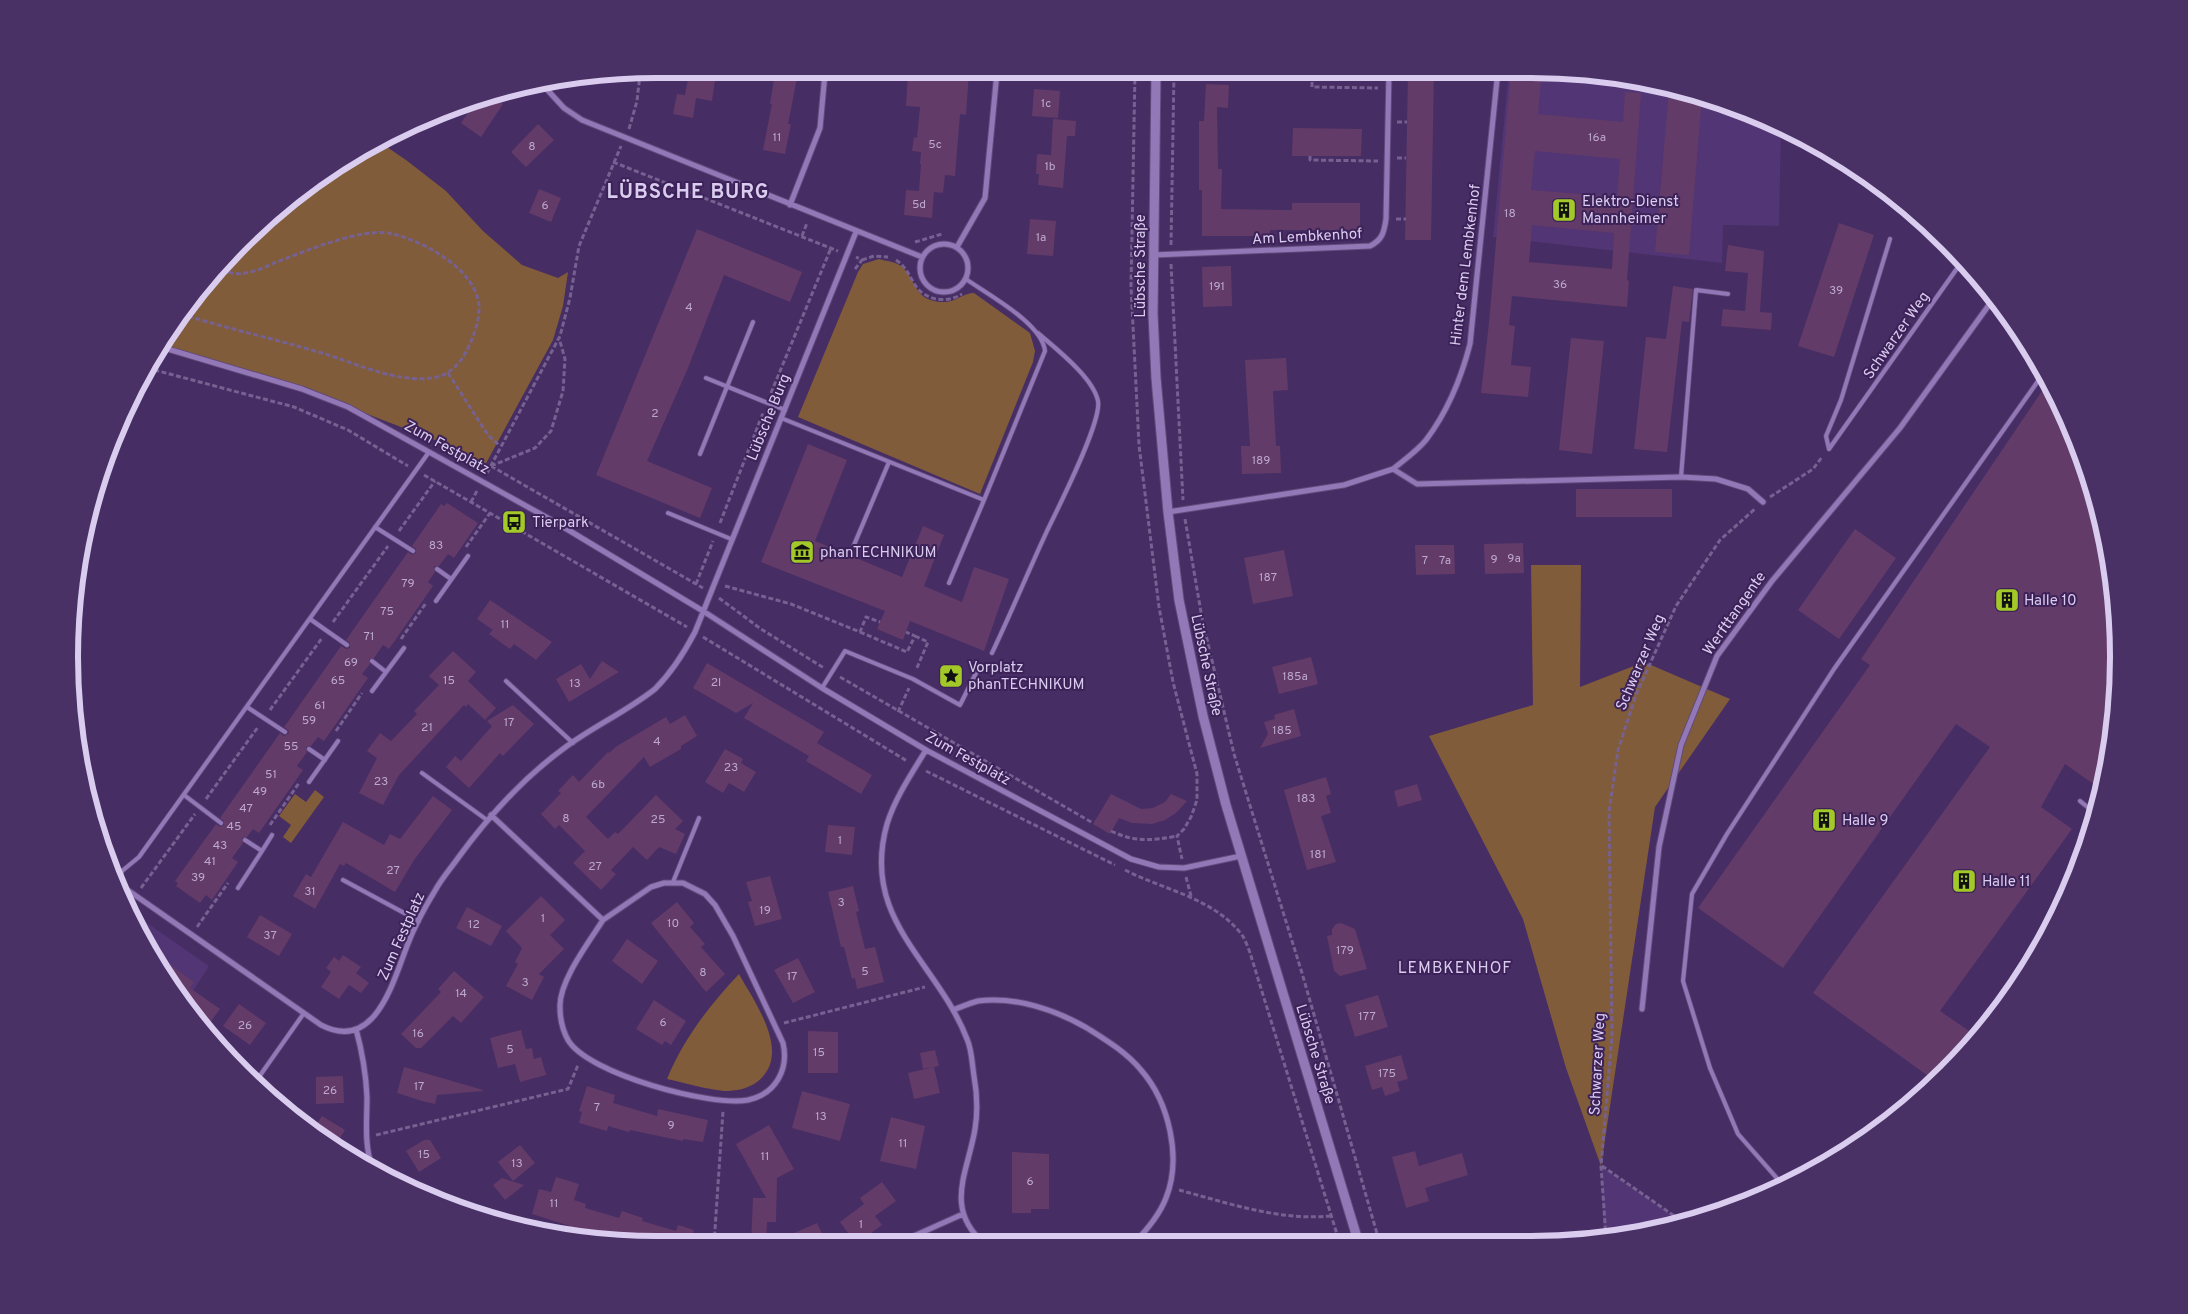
<svg xmlns="http://www.w3.org/2000/svg" width="2188" height="1314" font-family="Overpass,sans-serif">
  <style>
    .built { fill: #523574 }
    .green { fill: #815c3a }
    .building { fill: #633b69; fill-rule: evenodd }
    .lines { fill: none; stroke-linecap: round; stroke-linejoin: round }
    .service-casing { stroke: #614a7a; stroke-width: 5.5 }
    .minor-casing { stroke: #614a7a; stroke-width: 7 }
    .tertiary-casing { stroke: #614a7a; stroke-width: 11 }
    .path { stroke: #766191; stroke-width: 3; stroke-dasharray: 5 2.5; stroke-linecap: butt }
    .service { stroke: #9378b7; stroke-width: 4 }
    .minor { stroke: #9378b7; stroke-width: 5 }
    .tertiary { stroke: #9378b7; stroke-width: 9 }
    .labels { text-anchor: middle; stroke-width: 4; stroke-linejoin: round; paint-order: stroke }
    .number-label { font-size: 12px; fill: #bca8cd }
    .poi-label { font-size: 15px; fill: #d9ccee; stroke: #3c2259; text-anchor: start }
    .street-label { font-size: 15px; fill: #d9ccee; stroke: #3c2259 }
    .neighbourhood-label { font-size: 16px; letter-spacing: 1px; fill: #d9ccee; stroke: #3c2259 }
    .district-label { font-size: 20px; font-weight: bold; letter-spacing: 1px; fill: #d9ccee; stroke: #3c2259 }
    .rim { fill: none; stroke: #d9ccee; stroke-width: 6 }
  </style>
  <rect width="100%" height="100%" fill="#462d64"/>
  <path class="built" d="M1509,70H1570L1720,100L1781,130L1779,226L1723,225L1722,263L1493,237Z
    M127,909L209,966L184,1005L130,917Z
    M1601,1166L1686,1224L1604,1238Z"/>
  <path class="green" d="M378,141L406,160L446,191L483,231L522,265L558,278L568,272L563,306L553,340L484,467L440,442L302,389L161,347L190,299L299,190Z
    M879,259C886,261 896,262 901,266C915,277 914,297 934,301C955,306 962,292 974,293L1030,333L1035,351L1033,362L980,494L798,417L858,272L863,264Z
    M1531,565H1581L1580,687L1644,662L1730,699L1655,807L1601,1166L1566,1068L1523,919L1429,736L1533,705Z
    M315,790L324,797L291,843L283,837L291,825L279,816L295,794L306,802Z
    M739,974C755,1003 793,1054 757,1082C747,1089 736,1091 724,1091C705,1089 685,1083 667,1079C684,1038 709,1006 739,974Z"/>
  <path class="building" d="M1511,70H1542L1538,114L1623,122L1625,92L1641,93L1627,280L1629,281L1627,307L1512,296L1509,325L1515,326L1511,365L1531,367L1528,397L1481,393L1489,323ZM1535,151L1620,159L1617,197L1531,190ZM1532,225L1614,233L1612,269L1529,262Z
    M1408,71H1434L1431,240H1405Z
    M969,72L966,115L960,114L955,176L945,175L943,193L934,192L932,218L904,215L906,190L919,191L921,164H920L921,152L912,151L914,137L917,138L920,107L906,106L908,73Z
    M689,73H716L712,101L696,98L693,118L673,114L677,94L685,95Z
    M775,73H798L788,124H791L785,154L763,150L772,104H770Z
    M1206,84L1229,85L1228,108L1217,107L1218,169H1222L1221,209L1292,210V203H1360V230H1270V236H1202V190H1199V121H1204Z
    M1034,89L1060,91L1058,118L1032,116Z
    M1669,90L1702,96L1689,255L1655,252Z
    M490,95L503,104L481,137L461,123L479,97Z
    M1053,119L1076,121L1075,136H1067L1063,188L1038,185L1039,174H1036L1037,154L1051,155Z
    M538,124L554,140L526,167L511,152Z
    M1293,128L1362,129L1361,156H1292Z
    M539,189L561,198L551,222L529,213Z
    M1030,219L1056,221L1053,256L1027,254Z
    M1839,223L1874,235L1834,357L1798,346Z
    M697,229L802,272L790,302L724,275L688,368L647,461L712,488L700,518L596,475Z
    M1728,245L1764,251L1760,312L1772,313L1771,330L1721,326L1723,309L1745,311L1748,273L1725,271Z
    M1231,266L1232,306L1203,307L1202,267Z
    M1673,286L1693,289L1689,322L1682,321L1667,452L1634,449L1646,337L1666,339Z
    M1571,338L1604,341L1592,454L1559,450Z
    M1286,358L1288,390L1273,391L1276,446H1280L1281,473L1242,474L1241,446H1250L1245,360Z
    M2048,382L2075,432L2108,543L2119,657L2108,772L2102,790L2065,764L2041,807L2072,829L1940,1011L1975,1035L1935,1081L1813,993L1990,747L1956,724L1783,968L1698,908L1870,665L1861,659Z
    M808,444L847,460L815,541L902,577L923,526L944,535L924,586L962,602L974,567L1009,579L984,651L910,621L903,640L877,629L885,611L761,562Z
    M1576,489H1672V517H1576Z
    M447,503L478,523L454,558L448,554L439,566H434L435,572L428,582L433,586L389,649L383,645L374,658L369,659L370,664L362,674L368,678L324,741L318,737L311,746L306,747L307,752L297,766L303,770L259,833L253,829L247,837L242,838L243,843L232,858L238,862L212,900L206,895L200,903L176,886L178,883L175,881L216,824L220,827L224,825V821L220,818L280,733L284,736L288,734L289,731L284,727L287,723L341,646L346,649L350,648V643L346,640L408,552L412,555L416,553V549L412,546L441,504L444,506Z
    M1855,529L1896,558L1839,639L1798,610Z
    M1523,543L1524,573L1485,574L1484,544Z
    M1415,545H1454L1455,574L1416,575Z
    M1284,550L1293,596L1253,604L1244,558Z
    M490,600L552,642L536,660L514,644L510,649L489,634L493,630L477,619Z
    M453,651L476,672L468,681L496,708L485,720L468,704L466,707L464,705L399,775L383,805L359,793L377,758L367,751L380,733L391,741L417,714L414,711L439,685L429,676Z
    M1311,657L1318,684L1279,694L1272,667Z
    M602,661L619,672L569,702L556,679L581,664L590,679Z
    M707,663L824,732L817,743L872,775L861,794L806,761L809,756L744,718L753,703L736,713L693,688Z
    M513,705L534,724L503,756L500,753L469,788L446,767L455,756L461,761L492,726L487,721Z
    M1294,709L1301,736L1260,748L1268,734L1264,722L1275,719L1274,715Z
    M685,715L697,736L681,746V749L650,767L644,757L586,817L608,839L615,832L618,834L656,795L683,821L675,829L685,834L676,854L659,847L647,860L633,847L611,870L616,874L601,890L573,863L585,851L559,825L555,829L541,814L561,793L558,791L573,775L579,782L608,752L609,753L617,746L666,717L670,724Z
    M725,749L743,759L741,763L756,772L744,792L729,783L723,793L705,782Z
    M1326,777L1331,794L1326,796L1331,813L1321,816L1336,862L1307,870L1284,790Z
    M1417,784L1422,800L1398,807L1394,791Z
    M1111,794L1141,809L1153,808L1165,802L1171,794L1187,801L1176,813L1165,820L1152,824L1132,823L1119,818L1110,834L1093,824Z
    M433,796L452,810L414,860L395,892L346,863L344,866L340,864L315,909L293,896L306,874L311,877L343,822L384,845L390,834L400,839Z
    M828,825L855,827L852,855L825,852Z
    M770,876L782,919L755,926L748,902L752,901L746,882Z
    M853,886L859,911L856,912L865,949L875,947L884,982L857,989L855,978L852,979L844,947H841L828,892Z
    M541,896L565,920L550,935L564,949L539,974L544,977L532,1000L506,986L518,964L515,962L522,948L506,931Z
    M677,902L694,923L690,927L705,944L701,947L725,974L706,992L651,923Z
    M467,907L502,926L491,946L456,928Z
    M260,915L292,934L279,956L247,937Z
    M1341,923L1355,929L1367,969L1340,976L1334,971L1327,936L1332,935V929L1336,924Z
    M627,939L658,961L642,984L612,961Z
    M150,950L194,982L190,988L220,1009L206,1028L190,1015Z
    M343,955L361,967L356,973L369,983L361,993L349,985L339,999L321,987L331,972L326,968L334,957L339,961Z
    M798,958L815,992L793,1003L774,970Z
    M454,971L484,997L461,1023L453,1016L421,1048H416L401,1034L441,992L438,989Z
    M1378,995L1388,1027L1355,1037L1345,1005Z
    M654,1000L686,1021L671,1045L665,1041L662,1045L636,1029Z
    M239,1004L266,1023L250,1045L223,1026Z
    M521,1030L526,1049L532,1048L534,1059L541,1057L546,1075L520,1082L515,1064L498,1068L490,1038Z
    M808,1031L838,1032V1073H808Z
    M935,1050L939,1066L923,1069L920,1053Z
    M1401,1055L1408,1079L1397,1082L1400,1091L1385,1096L1382,1087L1372,1090L1365,1066Z
    M404,1067L483,1090V1091L437,1095L435,1104L422,1101L397,1093Z
    M934,1067L940,1093L914,1099L908,1073Z
    M343,1076L344,1103L316,1104V1077Z
    M587,1086L615,1095L613,1103L657,1116L658,1109L708,1120L703,1142L683,1139V1141L630,1130L629,1132L608,1126L607,1131L579,1123L582,1112L579,1111Z
    M802,1091L850,1104L840,1141L792,1128Z
    M322,1116L345,1130L336,1144L313,1130Z
    M891,1117L925,1126L916,1169L880,1161Z
    M769,1125L794,1169L777,1178L776,1222H767L766,1244H751L753,1198H766L736,1144Z
    M424,1140H430L441,1158L419,1172L406,1151Z
    M520,1145L535,1163L513,1181L498,1162Z
    M1415,1151L1419,1166L1462,1153L1468,1175L1425,1188L1429,1201L1406,1208L1392,1157Z
    M1012,1152L1049,1154V1209H1031V1213H1012Z
    M556,1177L579,1184L574,1200L586,1204L585,1208L619,1218L622,1211L643,1218L642,1221L676,1231L678,1225L694,1230L692,1236L707,1240L706,1244H618L568,1234L570,1226L532,1214L539,1189L551,1192Z
    M502,1178L524,1185L505,1200L493,1185Z
    M882,1182L896,1201L875,1216L882,1225L856,1244L840,1222L864,1204L860,1198Z
    M817,1223L827,1244H799L794,1233Z"/>
  <g class="lines">
    <defs>
      <path id="service" d="M966,279C988,295 1042,323 1045,351L984,500
        M706,378L785,410
        M781,418L984,500L949,583
        M1829,449L1963,260
        M1829,449L1826,436L1841,400L1890,239
        M700,454L753,322
        M1681,477L1696,290L1728,294
        M668,513L731,539
        M375,527L413,551
        M854,545L889,462
        M437,569L451,579
        M436,601L468,556
        M310,619L347,645
        M992,653C1011,613 1028,572 1047,531C1058,508 1102,422 1098,401C1093,377 1056,349 1038,333
        M372,661L386,672
        M506,681L573,743
        M822,688L845,651L913,679L960,705L978,669
        M372,691L404,648
        M247,707L285,732
        M309,749L325,760
        M422,773L487,820
        M309,782L338,741
        M184,795L221,823
        M2080,801L2095,813
        M262,851L272,835
        M110,870L122,871L139,857L429,452
        M343,880L419,921
        M673,882L699,818
        M117,888L122,871
        M238,888L262,851L245,840
        M254,1084L304,1013
        M1782,1184L1738,1134L1710,1068L1683,981L1692,894L1727,834L1834,669L2043,374"/>
      <path id="minor" d="M541,83L564,108L582,120L922,257
        M790,205L820,128L825,73
        M920 268a24 24 0 1 1 48 0a24 24 0 1 1-48 0Z
        M957,247L985,198L997,72
        M1153,255L1370,246C1382,240 1384,233 1386,219L1389,71
        M161,347L302,389L348,407L555,522L703,611L822,688L926,750L1131,859L1159,867L1184,868L1241,856
        M1393,469C1404,460 1417,451 1426,440C1448,411 1461,379 1470,344L1498,70
        M1168,512L1344,485L1393,469L1417,484L1681,477L1716,479L1748,489L1763,502
        M926,750C912,773 895,798 887,824C860,920 937,961 967,1039C972,1050 972,1064 974,1076C977,1093 978,1111 975,1129C968,1172 943,1209 985,1244
        M491,815L603,920C589,942 559,981 560,1007C560,1018 563,1031 568,1040C588,1074 711,1107 748,1100C776,1094 789,1069 783,1043L733,936L715,905L705,894L683,883H664L651,887L603,920
        M119,884L321,1025C375,1053 393,982 407,946C414,927 425,907 436,889C442,878 451,868 458,858C488,817 522,779 563,749C592,727 626,712 655,689C672,672 684,653 695,632L856,232
        M1642,1009L1659,847L1681,745L1717,656L1772,581L1900,428L1994,298
        M953,1010C961,1007 970,1003 978,1001C1015,996 1056,1010 1087,1028C1106,1040 1126,1052 1141,1070C1169,1102 1182,1158 1166,1198C1159,1216 1146,1231 1133,1244
        M356,1029C362,1051 366,1074 367,1097C367,1120 364,1144 372,1167
        M896,1244L963,1214"/>
      <path id="tertiary" d="M1156,72L1153,314L1156,378L1168,512L1179,600L1203,716L1226,805L1359,1244"/>
    </defs>
    <use href="#service" class="service-casing"/>
    <use href="#minor" class="minor-casing"/>
    <use href="#tertiary" class="tertiary-casing"/>
    <path class="path" d="M1135,72L1131,286L1139,445L1159,607L1173,682L1197,774V800L1191,817L1184,829L1177,836L1182,859
      M1312,82V87L1378,88
      M1397,122H1407
      M629,129L637,101L640,74
      M1310,156V160L1378,161
      M1397,158H1406
      M613,162L838,251
      M1396,219H1406
      M802,236L807,223
      M1310,239V230
      M915,242L942,234
      M1171,245L1174,72
      M862,260L874,256L888,257
      M896,260C908,268 910,279 918,289C929,301 948,303 962,294
      M1171,264L1183,500
      M855,269L862,260L856,257
      M181,314C225,328 271,338 315,351C352,361 393,383 432,378C449,376 461,363 468,348C474,335 480,320 479,305C475,269 425,242 393,234C363,226 304,252 274,263C265,267 255,272 245,273C238,275 227,272 219,270
      M147,368L294,407L348,430L408,466
      M448,373L488,435L500,446
      M771,393L831,248
      M491,466L703,588
      M491,466L535,448L551,431L563,391L565,359L559,338
      M487,473L560,336L570,298L579,246L621,146
      M424,475L687,627
      M1770,497L1813,469L1822,457
      M471,502L478,489
      M1185,519L1202,618L1234,754L1302,973L1380,1244
      M720,523L763,413
      M399,531L435,481
      M466,547L490,513
      M696,584L713,541
      M725,586L791,604L860,632L866,617L880,622
      M719,598L761,629L824,668
      M333,622L388,546
      M860,632L907,652L915,636L906,632
      M915,636L928,642L916,670
      M703,637L907,761
      M401,639L426,603
      M840,677L1093,823
      M270,710L322,638
      M898,712L909,688
      M336,731L362,693
      M926,771L1115,865
      M206,799L258,727
      M270,825L299,783
      M1111,831C1134,842 1152,841 1177,836
      M1125,870C1164,890 1214,898 1242,935C1246,941 1249,950 1251,956L1340,1244
      M1186,877L1191,896
      M141,888L195,814
      M197,927L228,883
      M784,1023L925,987
      M376,1135L568,1089L578,1065
      M1602,1166L1686,1224
      M1179,1190C1228,1203 1279,1221 1330,1216
      M1606,1238L1601,1166L1612,1036L1609,812L1618,750L1636,695L1676,606L1720,540L1756,508
      M714,1244L723,1111"/>
    <use href="#service" class="service"/>
    <use href="#minor" class="minor"/>
    <use href="#tertiary" class="tertiary"/>
  </g>
  <defs>
    <symbol id="building-square" viewBox="-11 -11 22 22"><rect x="-9" y="-9" width="18" height="18" rx="4" fill="#a2c927" stroke="#3c2259"/><path d="M-4-6H4V6H1V3H-1V6H-4ZM-2.5-4.3h1.7v1.8h-1.7ZM.8-4.3h1.7v1.8H.8ZM-2.5-1h1.7V.8h-1.7ZM.8-1h1.7V.8H.8Z" fill="#111"/></symbol>
    <symbol id="bus-square" viewBox="-11 -11 22 22"><rect x="-9" y="-9" width="18" height="18" rx="4" fill="#a2c927" stroke="#3c2259"/><path d="M-5-6H5V4H4V6H2V4H-2V6H-4V4H-5ZM-3.5-4V0h7V-4ZM-3.5 1.2v1.5H-2V1.2ZM2 1.2v1.5H3.5V1.2Z" fill="#111"/></symbol>
    <symbol id="museum-square" viewBox="-11 -11 22 22"><rect x="-9" y="-9" width="18" height="18" rx="4" fill="#a2c927" stroke="#3c2259"/><path d="M0-6L6-3V-2H-6V-3ZM-5-1h2V3h-2ZM-1-1h2V3h-2ZM3-1h2V3H3ZM-6 4H6V6H-6Z" fill="#111"/></symbol>
    <symbol id="sight-square" viewBox="-11 -11 22 22"><rect x="-9" y="-9" width="18" height="18" rx="4" fill="#a2c927" stroke="#3c2259"/><path d="M0-6L1.8-2.2L6-1.7L2.9 1.2L3.7 5.4L0 3.3L-3.7 5.4L-2.9 1.2L-6-1.7L-1.8-2.2Z" fill="#111"/></symbol>
  </defs>
  <g fill-rule="evenodd">
    <use href="#building-square" x="1550" y="196" width="28" height="28"/>
    <use href="#bus-square" x="500" y="508" width="28" height="28"/>
    <use href="#museum-square" x="788" y="538" width="28" height="28"/>
    <use href="#building-square" x="1993" y="586" width="28" height="28"/>
    <use href="#sight-square" x="937" y="662" width="28" height="28"/>
    <use href="#building-square" x="1810" y="806" width="28" height="28"/>
    <use href="#building-square" x="1950" y="867" width="28" height="28"/>
  </g>
  <g class="labels">
    <g class="number-label">
      <text x="1046" y="107">1c</text>
      <text x="777" y="141">11</text>
      <text x="1597" y="141">16a</text>
      <text x="935" y="148">5c</text>
      <text x="532" y="150">8</text>
      <text x="1050" y="170">1b</text>
      <text x="919" y="208">5d</text>
      <text x="545" y="209">6</text>
      <text x="1510" y="217">18</text>
      <text x="1041" y="241">1a</text>
      <text x="1560" y="288">36</text>
      <text x="1217" y="290">191</text>
      <text x="1836" y="294">39</text>
      <text x="689" y="311">4</text>
      <text x="655" y="417">2</text>
      <text x="1261" y="464">189</text>
      <text x="436" y="549">83</text>
      <text x="1514" y="562">9a</text>
      <text x="1494" y="563">9</text>
      <text x="1425" y="564">7</text>
      <text x="1445" y="564">7a</text>
      <text x="1268" y="581">187</text>
      <text x="408" y="587">79</text>
      <text x="387" y="615">75</text>
      <text x="505" y="628">11</text>
      <text x="369" y="640">71</text>
      <text x="351" y="666">69</text>
      <text x="1295" y="680">185a</text>
      <text x="338" y="684">65</text>
      <text x="449" y="684">15</text>
      <text x="716" y="686">2l</text>
      <text x="575" y="687">13</text>
      <text x="320" y="709">61</text>
      <text x="309" y="724">59</text>
      <text x="509" y="726">17</text>
      <text x="427" y="731">21</text>
      <text x="1282" y="734">185</text>
      <text x="657" y="745">4</text>
      <text x="291" y="750">55</text>
      <text x="731" y="771">23</text>
      <text x="271" y="778">51</text>
      <text x="381" y="785">23</text>
      <text x="598" y="788">6b</text>
      <text x="260" y="795">49</text>
      <text x="1306" y="802">183</text>
      <text x="246" y="812">47</text>
      <text x="566" y="822">8</text>
      <text x="658" y="823">25</text>
      <text x="234" y="830">45</text>
      <text x="840" y="844">1</text>
      <text x="220" y="849">43</text>
      <text x="1318" y="858">181</text>
      <text x="210" y="865">41</text>
      <text x="595" y="870">27</text>
      <text x="393" y="874">27</text>
      <text x="198" y="881">39</text>
      <text x="310" y="895">31</text>
      <text x="841" y="906">3</text>
      <text x="765" y="914">19</text>
      <text x="543" y="922">1</text>
      <text x="673" y="927">10</text>
      <text x="474" y="928">12</text>
      <text x="270" y="939">37</text>
      <text x="1345" y="954">179</text>
      <text x="865" y="975">5</text>
      <text x="703" y="976">8</text>
      <text x="792" y="980">17</text>
      <text x="525" y="986">3</text>
      <text x="461" y="997">14</text>
      <text x="1367" y="1020">177</text>
      <text x="663" y="1026">6</text>
      <text x="245" y="1029">26</text>
      <text x="418" y="1037">16</text>
      <text x="510" y="1053">5</text>
      <text x="819" y="1056">15</text>
      <text x="1387" y="1077">175</text>
      <text x="419" y="1090">17</text>
      <text x="330" y="1094">26</text>
      <text x="597" y="1111">7</text>
      <text x="821" y="1120">13</text>
      <text x="671" y="1129">9</text>
      <text x="903" y="1147">11</text>
      <text x="424" y="1158">15</text>
      <text x="765" y="1160">11</text>
      <text x="517" y="1167">13</text>
      <text x="1030" y="1185">6</text>
      <text x="554" y="1207">11</text>
      <text x="861" y="1228">1</text>
    </g>
    <g class="poi-label">
      <text x="1582" y="206">Elektro-Dienst<tspan x="1582" dy="17">Mannheimer</tspan></text>
      <text x="532" y="527">Tierpark</text>
      <text x="820" y="557">phanTECHNIKUM</text>
      <text x="2024" y="605">Halle 10</text>
      <text x="968" y="672">Vorplatz<tspan x="968" dy="17">phanTECHNIKUM</tspan></text>
      <text x="1842" y="825">Halle 9</text>
      <text x="1982" y="886">Halle 11</text>
    </g>
    <g class="street-label">
      <text transform="translate(1307 236) rotate(-3)" y="5">Am Lembkenhof</text>
      <text transform="translate(1465 265) rotate(-83)" y="5">Hinter dem Lembkenhof</text>
      <text transform="translate(1140 266) rotate(-90)" y="5">Lübsche Straße</text>
      <text transform="translate(1896 335) rotate(-55)" y="5">Schwarzer Weg</text>
      <text transform="translate(768 417) rotate(-68)" y="5">Lübsche Burg</text>
      <text transform="translate(447 447) rotate(29)" y="5">Zum Festplatz</text>
      <text transform="translate(1734 613) rotate(-55)" y="5">Werfttangente</text>
      <text transform="translate(1640 662) rotate(-67)" y="5">Schwarzer Weg</text>
      <text transform="translate(1207 665) rotate(78)" y="5">Lübsche Straße</text>
      <text transform="translate(968 758) rotate(29)" y="5">Zum Festplatz</text>
      <text transform="translate(401 936) rotate(-66)" y="5">Zum Festplatz</text>
      <text transform="translate(1316 1054) rotate(73)" y="5">Lübsche Straße</text>
      <text transform="translate(1597 1064) rotate(-87)" y="5">Schwarzer Weg</text>
    </g>
    <g class="neighbourhood-label">
      <text x="1455" y="973">LEMBKENHOF</text>
    </g>
    <g class="district-label">
      <text x="688" y="198">LÜBSCHE BURG</text>
    </g>
  </g>
  <path d="M0 0H2188V1314H0ZM657 78H1531A579 579 0 0 1 2110 657V657A579 579 0 0 1 1531 1236H657A579 579 0 0 1 78 657V657A579 579 0 0 1 657 78Z" fill="#493065" fill-rule="evenodd"/>
  <path class="rim" d="M657 78H1531A579 579 0 0 1 2110 657V657A579 579 0 0 1 1531 1236H657A579 579 0 0 1 78 657V657A579 579 0 0 1 657 78Z"/>
</svg>
